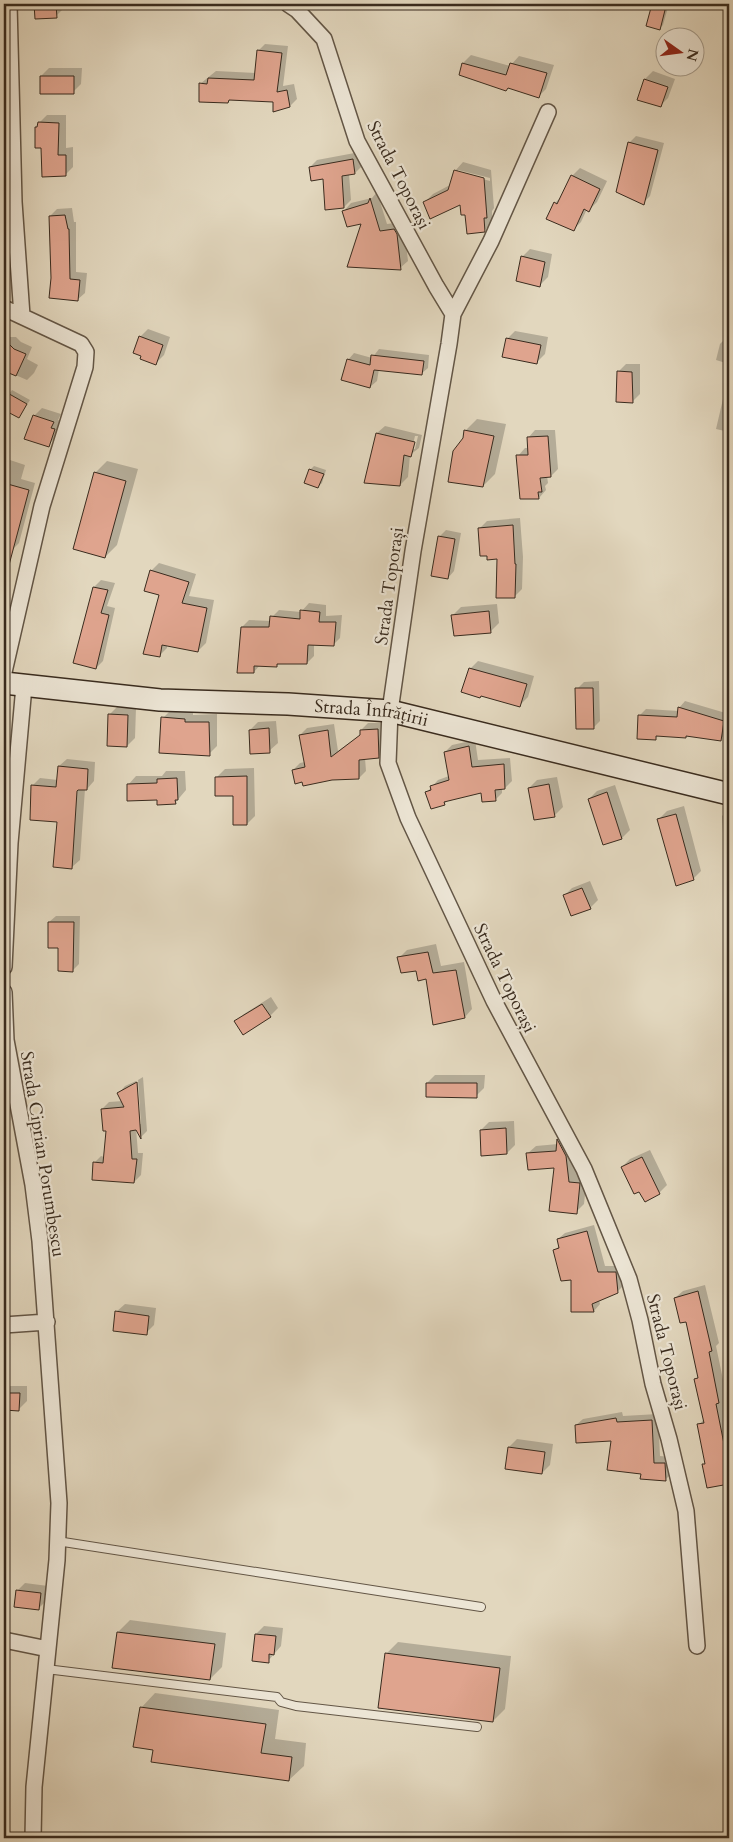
<svg xmlns="http://www.w3.org/2000/svg" width="733" height="1842" font-family="Cardo,serif">
  <style>
    .shadow { fill: #0003; fill-rule: evenodd }
    .building { fill: #dfa48e; stroke: #392b1e }
    .lines { fill: none; stroke-linecap: round; stroke-linejoin: round }
    .service-casing { stroke: #635646; stroke-width: 10 }
    .minor-casing { stroke: #635646; stroke-width: 18 }
    .secondary-casing { stroke: #392b1e; stroke-width: 24 }
    .service { stroke: #ece5d5; stroke-width: 8 }
    .minor { stroke: #ece5d5; stroke-width: 15 }
    .secondary { stroke: #ece5d5; stroke-width: 21 }
    .labels { text-anchor: middle; stroke-width: 4.5; stroke-linejoin: round; paint-order: stroke }
    .street-label { font-size: 18px; fill: #392b1e; stroke: #ece5d5 }
  </style>
  <rect width="100%" height="100%" fill="#e2d7be"/>
  <filter id="stains"><feTurbulence type="fractalNoise" baseFrequency=".004" numOctaves="4"/><feColorMatrix values="0 0 0 0 .2 0 0 0 0 .09 0 0 0 0 .02 0 0 0 .5 -.17"/></filter>
  <radialGradient id="worn" r=".72"><stop offset=".6" stop-color="#630" stop-opacity="0"/><stop offset="1" stop-color="#630" stop-opacity=".3"/></radialGradient>
  <path class="shadow" d="M35,4H64V8L56,16L36,18Z
    M654,4H669L663,25L659,29L648,25Z
    M265,44L288,46L283,86L294,84L297,99L290,106L274,101L231,99L228,102L200,84L216,71L256,73L258,51Z
    M471,55L510,66L519,56L554,65L546,89L538,97L509,87L460,74L463,63Z
    M49,68H82L81,84L73,92L41,76Z
    M653,71L675,79L668,98L660,106L645,79Z
    M47,115H66V148L73,147V167L65,175L43,146L39,123Z
    M636,136L664,143L650,196L643,203L629,143Z
    M360,152L362,166L355,173L349,174L351,200L344,207L324,178L310,167L317,160Z
    M463,162L491,170L494,208L492,211V223L484,231L466,213L461,203L425,202L433,194L450,185L455,171ZM458,170L490,178V181L458,172Z
    M580,168L607,181L597,202L589,210L587,209L581,222L573,230L555,203L562,196L572,176Z
    M377,192L387,224L402,222L404,226L408,261L400,268L363,222L344,211L351,203L372,198Z
    M72,208L74,222H76V272L87,273L85,293L77,300L53,278L50,216L57,209Z
    M530,249L552,254L548,277L540,285L522,257Z
    M148,329L170,337L164,355L156,363L140,337Z
    M515,331L548,337L545,354L537,362L507,339Z
    M728,336H729V364L716,360L720,344Z
    M9,337H16L21,342L32,347L27,359L38,365L34,373L27,380L4,370V342Z
    M379,349L429,355L428,368L421,374L379,369L377,381L370,387L348,360L354,353L372,358Z
    M626,364H640V394L632,402L618,372Z
    M12,390L30,400L19,417L4,408V401Z
    M729,392V432L716,429L723,399Z
    M42,408L61,414L58,420L62,421L56,437L48,445L34,416Z
    M477,419L506,424L495,474L483,486L464,438L465,431Z
    M385,426L422,435L419,448L410,455L408,477L400,485L377,433ZM415,436H418L415,449H412Z
    M535,430H555L558,469L551,476H547L548,483L545,486L546,490L539,498L518,456L525,448H529L528,438Z
    M10,460L25,465L21,479L35,483L19,543L11,551L4,549V466Z
    M107,461L138,469L117,545L105,557L95,473Z
    M314,466L326,470L322,483L318,487L310,470Z
    M520,518L523,557L522,589L515,596L498,558L480,528L487,521Z
    M446,530L461,533L454,571L448,578L433,575L440,536Z
    M159,563L196,574L189,596L214,600L206,643L198,651L167,645V648L159,656L160,594L151,571Z
    M101,580L115,583L107,606L115,608L103,661L96,668L94,587Z
    M309,603L326,605V616L342,615L340,638L333,645L314,644V656L307,663H280L276,666L260,665L254,672L242,627L249,620L271,621L272,617L279,610L301,612Z
    M497,604L499,623L491,631L453,615L461,607Z
    M478,661L534,676L528,697L520,705L470,669Z
    M599,681L600,721L593,728L577,689L584,682Z
    M4,695H6L4,715Z
    M685,701L729,714L727,733L720,739L688,735L686,737L659,735L655,739L639,716L646,709L679,711V708Z
    M117,707L136,708L135,738L127,746L109,715Z
    M171,710L193,711V715L217,714V746L209,754L163,718Z
    M276,721L278,743L269,751L250,730L258,722Z
    M368,723H384L385,750L378,757L365,758L366,771L359,778L303,781L293,770L300,763L305,762L300,735L307,728L334,724L338,751L362,734L361,730Z
    M475,740L478,760L510,758L512,781L505,788H502V793L496,799L482,792L448,800L444,804L427,792L438,780L449,776L445,752L452,745Z
    M4,748L16,750L15,752L7,761L4,762Z
    M67,759L95,762L94,781L87,789H85L80,860L72,867L58,821L32,786L40,778L58,780L59,766Z
    M254,768L255,816L247,824L234,795L217,777L225,769Z
    M166,771H185L186,790L175,803L158,799L128,785L136,776H162Z
    M557,777L563,807L555,815L535,819L529,788L537,780Z
    M615,785L630,830L622,838L589,799L597,791Z
    M684,806L701,871L693,879L659,819L667,811Z
    M729,809V848L724,849L722,816Z
    M590,881L598,900L590,908L564,896L572,888Z
    M56,916H80L79,964L72,971L59,947L49,922Z
    M436,944L441,966L464,962L472,1009L465,1017L427,977L399,958L407,950Z
    M271,997L278,1008L270,1016L236,1022L244,1014Z
    M435,1075H485L484,1088L476,1096L427,1083Z
    M143,1077L147,1131L141,1137L136,1128L138,1153H143L141,1175L134,1182L94,1163L101,1156L104,1157L107,1130L102,1109L109,1102L123,1101L119,1093L125,1086L136,1081L139,1124H141L138,1080Z
    M514,1121L515,1145L507,1153L481,1130L489,1122Z
    M566,1133L574,1148L577,1175L587,1176L584,1204L576,1212L556,1167L527,1154L536,1146L558,1144L559,1140Z
    M650,1150L667,1185L659,1193L622,1167L630,1159Z
    M594,1225L605,1266H622L624,1285L617,1292L599,1300L600,1304L594,1311H572V1279L554,1251L560,1245L558,1239L565,1233Z
    M705,1285L719,1343L716,1346L726,1394L723,1397L729,1429V1482L708,1487L704,1465L706,1463L699,1425L704,1419L696,1379L699,1376L687,1320L675,1298L683,1291Z
    M125,1304L156,1308L154,1325L146,1333L116,1312Z
    M4,1386H27V1401L19,1409H4Z
    M622,1412L623,1416L658,1414L660,1456L671,1457L672,1473L665,1480L642,1472L612,1439L576,1425L583,1419Z
    M517,1439L553,1444L550,1465L542,1473L509,1447Z
    M4,1528L9,1529L6,1552L4,1554Z
    M25,1583L48,1586L46,1601L38,1609L17,1591Z
    M130,1620L226,1633L222,1667L210,1679L118,1632Z
    M264,1626L283,1628L281,1646L268,1661L256,1634Z
    M398,1642L511,1656L505,1709L493,1721L386,1654Z
    M155,1693L279,1710L275,1739L306,1743L304,1766L289,1780L154,1749L141,1708Z"/>
  <path class="building" d="M34,4H56L57,18L35,19Z
    M652,4L666,6L660,30L646,26Z
    M257,50L282,53L277,92L287,90L290,107L273,112V102L229,100L228,103L199,102V83L207,84L208,78L254,80Z
    M462,63L506,75L510,63L547,73L539,98L508,88L506,91L459,75Z
    M40,76H74V94H40Z
    M644,79L668,87L661,107L637,100Z
    M38,122L59,123L58,155H66V176L42,177L41,148H35V127H37Z
    M628,142L658,150L644,205L616,192Z
    M353,159L355,174L342,176L344,208L325,210L323,179L311,181L309,167Z
    M454,170L484,178L487,218H484L485,232L467,234L465,215H461L460,205L430,219L423,202L448,190Z
    M571,175L600,189L589,212L584,209L574,231L546,219L554,202L557,204Z
    M370,198L380,231L394,229L397,234L401,270L347,267L361,224L347,227L342,211L368,203Z
    M65,215L68,229H69L70,279L80,280L78,301L49,298L51,278L49,216Z
    M521,256L545,262L540,287L516,281Z
    M139,336L163,345L156,365L140,359L141,356L133,353Z
    M506,338L541,345L537,364L502,357Z
    M4,339L14,349L26,354L16,376L4,371Z
    M371,355L424,361L422,375L374,370L370,388L341,380L347,359L370,365Z
    M617,371L632,372L633,403L616,402Z
    M4,391L27,404L19,418L4,410Z
    M33,415L54,422L51,428L55,429L49,447L24,439Z
    M464,430L494,436L483,487L448,482L453,451L463,438Z
    M376,433L415,442L411,457L404,455L400,486L364,483Z
    M548,436L551,477L540,478L542,492H538L539,499H520L516,455H528L527,437Z
    M309,469L324,474L318,488L304,483Z
    M94,472L126,481L105,558L73,549Z
    M4,483L29,490L9,565L4,564Z
    M513,525L515,564H516L515,598H496L497,559L487,560V556H480L478,528Z
    M438,536L455,539L448,579L431,576Z
    M150,570L189,582L182,603L207,608L198,652L162,645L160,657L143,654L159,595L144,591Z
    M93,587L108,590L101,613L109,615L96,669L73,663Z
    M300,610L320,612L319,622H336L334,646L308,645L307,664H277V667L254,666V673H237L241,627H269L270,616L300,619Z
    M489,611L491,633L454,636L451,615Z
    M469,668L527,684L520,707L481,696L480,698L461,692Z
    M575,688H593L594,729H576Z
    M678,707L724,721L721,741L686,736V738L656,736V740L637,739L638,715L677,717Z
    M108,714L128,715L127,747L107,746Z
    M161,717L185,719V722H209L210,756L159,753Z
    M269,728L270,753L250,754L249,730Z
    M378,729L379,758L359,760V779L332,780L303,786L302,782L295,784L292,770L305,767L299,735L328,730L331,757L360,735V730Z
    M469,746L472,767L504,764L505,789L495,790L496,801L482,802L481,793L444,802L445,805L431,809L425,792L431,790L430,786L449,780L444,752Z
    M58,766L88,769L87,790H78L77,791L72,869L53,867L57,822L30,820L31,785L56,787Z
    M247,776V825H233V796H215V777Z
    M177,778L178,800H175L176,804L157,805V800L127,801V784L157,783V779Z
    M549,784L555,817L534,820L528,788Z
    M607,792L622,839L603,845L588,799Z
    M676,814L694,880L676,886L657,819Z
    M582,888L591,909L571,916L563,895Z
    M48,922H74L73,972L58,971V948H48Z
    M428,952L433,973L456,970L465,1018L433,1025L426,979L418,981L416,971L401,973L397,957Z
    M262,1004L271,1017L243,1035L234,1021Z
    M137,1082L141,1139L136,1130L130,1131L132,1159H137L134,1183L92,1180L93,1162L103,1163L106,1131H103L101,1109L124,1107L117,1093Z
    M426,1083H477V1098L426,1097Z
    M506,1128L507,1154L481,1156L480,1130Z
    M557,1139L566,1156L569,1182L580,1183L577,1214L549,1211L554,1168L528,1170L526,1153L556,1151Z
    M642,1157L660,1194L645,1202L639,1192L634,1194L621,1167Z
    M587,1231L598,1272H616L618,1293L592,1304L594,1312H571V1280L561,1281L553,1250L559,1248L557,1239Z
    M698,1291L712,1351L709,1352L719,1403L716,1404L727,1459H729V1484L707,1488L702,1464H705L697,1424L704,1423L694,1379L698,1378L686,1322L680,1323L674,1298Z
    M115,1311L149,1316L147,1335L113,1331Z
    M4,1393H20L19,1411L4,1410Z
    M616,1418L617,1422L652,1420L654,1463H665L666,1481L640,1479L641,1474L607,1470L611,1441L576,1443L575,1425Z
    M508,1447L545,1452L542,1474L505,1469Z
    M16,1590L41,1593L39,1610L14,1607Z
    M117,1632L215,1644L210,1680L112,1668Z
    M255,1634L276,1636L274,1655L269,1654V1663L252,1661Z
    M385,1653L500,1668L493,1722L378,1708Z
    M140,1707L266,1724L261,1753L292,1757L289,1781L151,1762L153,1750L133,1747Z"/>
  <g class="lines">
    <defs>
      <path id="service" d="M57,1541L481,1607
        M46,1669L277,1697L281,1702L296,1706L477,1727"/>
      <path id="minor" d="M9,4L14,202L22,316
        M288,4L297,10L324,39L357,141L436,286L453,314L449,344L413,551L390,711L388,763L408,818L494,1001L584,1169L629,1279L640,1320L653,1384L669,1439L686,1511L697,1646
        M4,308L81,344L86,352L85,367L42,506L4,672
        M453,314L491,241L548,112
        M4,967L10,843L24,686
        M4,992L6,1040L33,1185L40,1241L59,1503L57,1560L34,1787L33,1838
        M4,1325L47,1322
        M4,1640L48,1649"/>
      <g id="secondary">
        <path id="s1" d="M4,683L160,700L288,704L390,711L729,794"/>
      </g>
    </defs>
    <use href="#service" class="service-casing"/>
    <use href="#minor" class="minor-casing"/>
    <use href="#secondary" class="secondary-casing"/>
    <use href="#service" class="service"/>
    <use href="#minor" class="minor"/>
    <use href="#secondary" class="secondary"/>
  </g>
  <g class="labels">
    <g class="street-label">
      <text transform="translate(399 175) rotate(63)" y="6">Strada Toporași</text>
      <text transform="translate(389 586) rotate(-82)" y="6">Strada Toporași</text>
      <text dy="6" stroke="none"><textPath href="#s1" startOffset="369">Strada Înfrățirii</textPath></text>
      <text transform="translate(505 978) rotate(64)" y="6">Strada Toporași</text>
      <text transform="translate(43 1154) rotate(81)" y="6">Strada Ciprian Porumbescu</text>
      <text transform="translate(667 1352) rotate(76)" y="6">Strada Toporași</text>
    </g>
  </g>
  <rect width="733" height="1842" fill="none" stroke="#e2d7be" stroke-width="20"/>
  <rect x="5" y="5" width="723" height="1832" fill="none" stroke="#392b1e" stroke-width="2.5"/>
  <rect x="10" y="10" width="713" height="1822" fill="none" stroke="#392b1e"/>
  <g transform="translate(680 52) rotate(104)"><circle r="24" fill="#ece5d5" stroke="#a49b8c"/>
  <path d="M0-4L9 19L0 12L-9 19Z" fill="#8f2418"/>
  <text y="-8" font-size="14" font-weight="bold" text-anchor="middle" fill="#392b1e">N</text>
  </g>
  <rect width="100%" height="100%" filter="url(#stains)"/>
  <rect width="100%" height="100%" fill="url(#worn)"/>
</svg>
